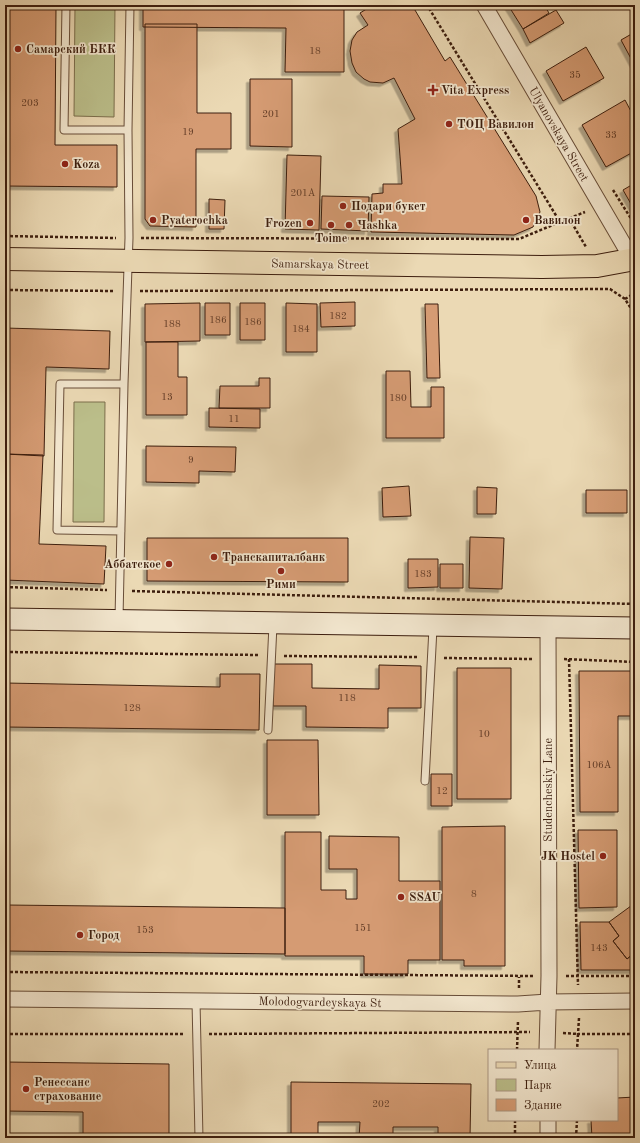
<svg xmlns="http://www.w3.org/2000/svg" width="640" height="1143" font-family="'Old Standard TT',serif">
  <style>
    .green { fill: #bbbe8a; stroke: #7c6e4c }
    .building { fill: #d59b73; stroke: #3d1e0e; filter: url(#shadow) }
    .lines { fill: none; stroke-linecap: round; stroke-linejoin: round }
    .lane-casing { stroke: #684d38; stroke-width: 9 }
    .street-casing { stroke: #684d38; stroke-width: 17 }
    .secondary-casing { stroke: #3d1e0e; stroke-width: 23 }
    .primary-casing { stroke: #3d1e0e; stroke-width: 24 }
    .path { stroke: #3d1e0e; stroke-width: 2.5; stroke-dasharray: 3 2; stroke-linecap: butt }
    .lane { stroke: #f2e6ce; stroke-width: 7 }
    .street { stroke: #f2e6ce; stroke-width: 15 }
    .secondary { stroke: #f2e6ce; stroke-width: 21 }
    .primary { stroke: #ebd9b4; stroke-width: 22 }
    .poi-dot { fill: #8f2418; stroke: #f2e6ce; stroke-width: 1.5 }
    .labels { text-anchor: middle; stroke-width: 3.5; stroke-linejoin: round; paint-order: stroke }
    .number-label { font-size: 10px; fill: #633d27 }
    .poi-label { font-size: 12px; font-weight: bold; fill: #3d1e0e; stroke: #f2e6ce; text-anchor: start }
    .street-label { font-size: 12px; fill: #3d1e0e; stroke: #f2e6ce }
  </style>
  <defs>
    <filter id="shadow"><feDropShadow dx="-3.5" dy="3.5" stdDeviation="0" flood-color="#0004"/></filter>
  </defs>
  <rect width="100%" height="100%" fill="#ebd9b4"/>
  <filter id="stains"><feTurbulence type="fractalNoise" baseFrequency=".005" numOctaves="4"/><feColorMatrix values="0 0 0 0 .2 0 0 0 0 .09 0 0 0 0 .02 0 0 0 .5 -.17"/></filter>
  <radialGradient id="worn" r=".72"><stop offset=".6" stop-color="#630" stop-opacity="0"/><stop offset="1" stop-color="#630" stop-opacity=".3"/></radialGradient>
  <path class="green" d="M75,5H115L114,117L74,116Z
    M74,402H105L104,522H73Z"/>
  <path class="building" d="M6,5H56L55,145H117V187L5,186Z
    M143,5H344V72H285L286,28L143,27Z
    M373,5H412L445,61L450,57L536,196L540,212L533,227L514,235L371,232L372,194L383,193V184H402L398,129L415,119L394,78L383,83L370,82L364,79L356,72L352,63L350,51L352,40L357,32L368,25L360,13Z
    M508,5H544L549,13L523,29Z
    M556,10L564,23L530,43L523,29Z
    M145,24H197V113H231V149H196V227L150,226L145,219Z
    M635,32V66L621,40Z
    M586,47L604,78L563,101L546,71Z
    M250,79H292V147L250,146Z
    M625,100L635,119V143L632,145L635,151L606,167L582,125Z
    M287,155L321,156L319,230L285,229Z
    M635,183V211L623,190Z
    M322,196L369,197L368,231L321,229Z
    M209,199L225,200L224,229H209Z
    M355,302V326L321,327L320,303Z
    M200,303V341L145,342V304Z
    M205,303H230V335H205Z
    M240,303H265V340H240Z
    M286,303L317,304V352H286Z
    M425,304H438L440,378H427Z
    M5,328L110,331L109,369L46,367L44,456L5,454Z
    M146,342H178V377H187V415H146Z
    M386,371H410L411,407H431V387H444V438H386Z
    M259,378H270V408H219L220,386H259Z
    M209,408L260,409V428L209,427Z
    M146,446L236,447L235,472L199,471V483L146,482Z
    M5,454L43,455L39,544L106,546L104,584L5,580Z
    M409,486L411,516L383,517L382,488Z
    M477,487L497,488L496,514H477Z
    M586,490H627V513H586Z
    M470,537L504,538L502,589L469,588Z
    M147,538H348V582L147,581Z
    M408,559H438V587L408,588Z
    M440,564H463V588H440Z
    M273,664H312V688L379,689V665L421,666V708H388V728L306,727V706H273Z
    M457,668H511V799H457Z
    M579,671H635V716H618V812H580Z
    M220,674H260L259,730L5,727V683L220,687Z
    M267,740H318L319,815H267Z
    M431,774H452V806H431Z
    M505,826V966H464V960H442V827Z
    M578,830H617V907L579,908Z
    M285,832H321V890H346V899H357V869H329V836L399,837V881H440V960H408V974H364V956H285Z
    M635,903V957L633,954L627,959L613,941L619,936L609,922Z
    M5,905L285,908V954L5,951Z
    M580,922H609L619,936L613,941L627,959L633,954L635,957V970H581Z
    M5,1062L169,1064V1138H83V1112L5,1111Z
    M291,1082L471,1084L470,1138H438V1127H393V1138H359L360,1122H318V1138H291Z
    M635,1097V1138H592L591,1120H617V1098Z"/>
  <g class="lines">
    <defs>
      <path id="lane" d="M66,5L64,130H128
        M121,531L57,530L60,384H124
        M119,619L124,384L129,238L128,130L130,5
        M268,730L273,625
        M425,781L433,628
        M196,1001L199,1138"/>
      <path id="street" d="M484,5L635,264
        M5,999L518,1004L548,1002L635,1001
        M547,1050L549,976L548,626
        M548,1120V1138"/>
      <path id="secondary" d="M5,619L635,628"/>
      <path id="primary" d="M5,259L542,267L597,266L635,259"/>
    </defs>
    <use href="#lane" class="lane-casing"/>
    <use href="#street" class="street-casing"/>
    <use href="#secondary" class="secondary-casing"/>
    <use href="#primary" class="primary-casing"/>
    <path class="path" d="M613,190L635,225
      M569,218L586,247
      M560,222L585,212
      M5,236L116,238
      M141,238L519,239L560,222L427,5
      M5,290L115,291
      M140,291L610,289L625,299L635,315
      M625,299L635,293
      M5,587L107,590
      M132,591L635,604
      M5,652L259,655
      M284,656L419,657
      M444,658L533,659
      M564,659L635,662
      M569,659L578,985
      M5,972L533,976
      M566,976H635
      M519,988V977
      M579,1018L578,1034H635
      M563,1033L578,1034L577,1050
      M5,1034H184
      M209,1034L530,1032
      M517,1050L518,1021
      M515,1138V1120
      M576,1138L577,1120"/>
    <use href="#lane" class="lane"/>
    <use href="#street" class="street"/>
    <use href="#secondary" class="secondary"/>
    <use href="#primary" class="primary"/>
  </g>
  <g class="poi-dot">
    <circle cx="18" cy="49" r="4"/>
    <path d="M431 84h4v4h4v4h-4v4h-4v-4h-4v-4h4z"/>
    <circle cx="449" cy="124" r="4"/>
    <circle cx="65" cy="164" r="4"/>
    <circle cx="343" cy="206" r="4"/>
    <circle cx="153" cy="220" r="4"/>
    <circle cx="526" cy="220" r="4"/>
    <circle cx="310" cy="223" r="4"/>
    <circle cx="331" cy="225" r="4"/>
    <circle cx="349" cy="225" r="4"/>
    <circle cx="214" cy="557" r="4"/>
    <circle cx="169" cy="564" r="4"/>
    <circle cx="281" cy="571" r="4"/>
    <circle cx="603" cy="856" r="4"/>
    <circle cx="401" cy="897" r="4"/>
    <circle cx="80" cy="935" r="4"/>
    <circle cx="26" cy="1089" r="4"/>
  </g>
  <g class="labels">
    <g class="number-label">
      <text x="315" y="54">18</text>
      <text x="575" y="78">35</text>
      <text x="30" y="106">203</text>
      <text x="271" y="117">201</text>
      <text x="188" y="135">19</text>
      <text x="611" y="138">33</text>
      <text x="303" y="196">201А</text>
      <text x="338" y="319">182</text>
      <text x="218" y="323">186</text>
      <text x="253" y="325">186</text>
      <text x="172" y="327">188</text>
      <text x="301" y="332">184</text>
      <text x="167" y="400">13</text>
      <text x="398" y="401">180</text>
      <text x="234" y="422">11</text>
      <text x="191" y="463">9</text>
      <text x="423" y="577">183</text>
      <text x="347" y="701">118</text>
      <text x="132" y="711">128</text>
      <text x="484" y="737">10</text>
      <text x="599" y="768">106А</text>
      <text x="442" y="794">12</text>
      <text x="474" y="897">8</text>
      <text x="363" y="931">151</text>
      <text x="145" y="933">153</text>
      <text x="599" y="951">143</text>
      <text x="381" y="1107">202</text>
    </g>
    <g class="poi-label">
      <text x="26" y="53">Самарский БКК</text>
      <text x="441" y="94">Vita Express</text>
      <text x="457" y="128">ТОЦ Вавилон</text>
      <text x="73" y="168">Koza</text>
      <text x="351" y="210">Подари букет</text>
      <text x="161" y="224">Pyaterochka</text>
      <text x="534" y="224">Вавилон</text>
      <text x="302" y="227" text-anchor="end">Frozen</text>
      <text x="357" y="229">Чаshka</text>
      <text x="331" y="242" text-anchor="middle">Toime</text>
      <text x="222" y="561">Транскапиталбанк</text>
      <text x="161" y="568" text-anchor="end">Аббатское</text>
      <text x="281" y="588" text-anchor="middle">Рими</text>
      <text x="595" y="860" text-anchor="end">JK Hostel</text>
      <text x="409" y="901">SSAU</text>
      <text x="88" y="939">Город</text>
      <text x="34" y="1086">Ренессанс<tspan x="34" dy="14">страхование</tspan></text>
    </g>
    <g class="street-label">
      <text transform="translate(559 134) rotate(60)" y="4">Ulyanovskaya Street</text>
      <text transform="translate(320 264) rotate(1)" y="4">Samarskaya Street</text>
      <text transform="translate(548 790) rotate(-90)" y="4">Studencheskiy Lane</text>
      <text transform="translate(320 1002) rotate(1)" y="4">Molodogvardeyskaya St</text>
    </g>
  </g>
  <rect width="640" height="1143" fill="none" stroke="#ebd9b4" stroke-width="20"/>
  <rect x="6" y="6" width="628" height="1131" fill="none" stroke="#3d1e0e" stroke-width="2"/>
  <rect x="10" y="10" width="620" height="1123" fill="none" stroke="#3d1e0e"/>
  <rect x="488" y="1049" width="130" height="72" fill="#f2e6ce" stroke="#aa9681"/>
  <rect x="496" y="1062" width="20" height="6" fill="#ebd9b4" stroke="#aa9681"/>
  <text x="524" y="1069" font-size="12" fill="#3d1e0e">Улица</text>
  <rect x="496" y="1079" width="20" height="12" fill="#bbbe8a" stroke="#aa9681"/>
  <text x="524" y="1089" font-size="12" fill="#3d1e0e">Парк</text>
  <rect x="496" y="1099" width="20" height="12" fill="#d59b73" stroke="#aa9681"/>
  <text x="524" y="1109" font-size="12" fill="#3d1e0e">Здание</text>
  <rect width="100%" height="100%" filter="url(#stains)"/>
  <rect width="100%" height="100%" fill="url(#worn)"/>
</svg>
